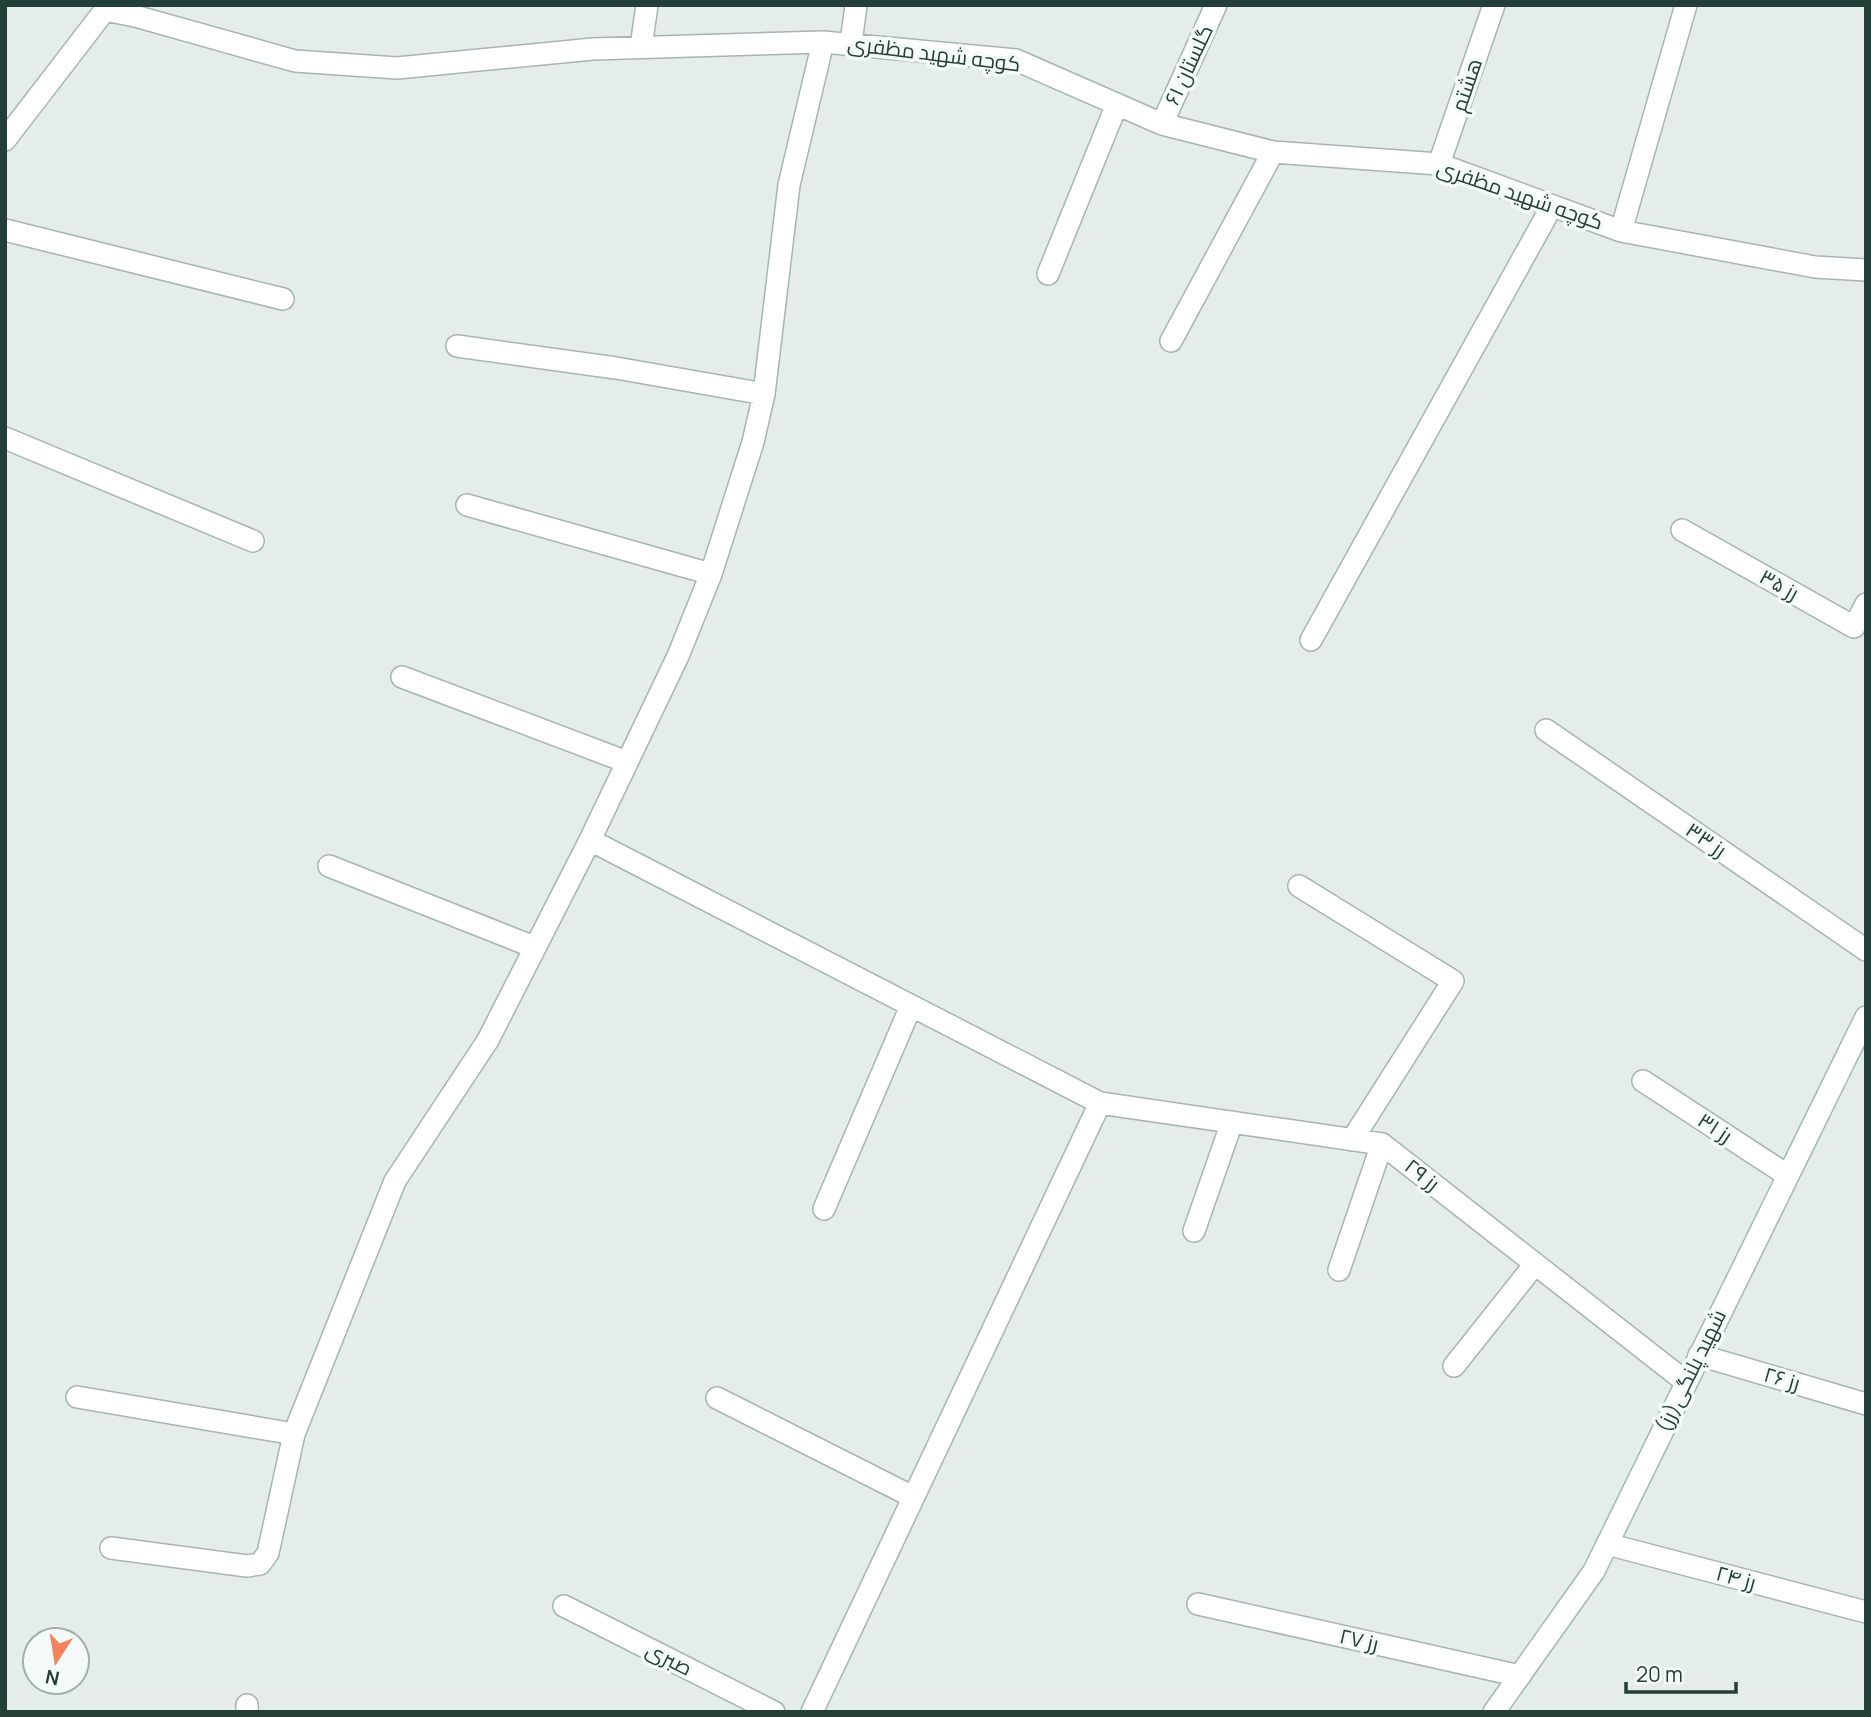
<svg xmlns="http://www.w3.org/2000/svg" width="1871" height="1717" font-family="Manrope,Cairo,sans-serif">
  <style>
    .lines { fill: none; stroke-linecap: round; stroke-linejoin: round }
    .street-casing { stroke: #a6b5b0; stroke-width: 24 }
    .secondary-casing { stroke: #a2b9b1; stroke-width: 24 }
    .street { stroke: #fff; stroke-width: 21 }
    .secondary { stroke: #fff; stroke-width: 21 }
    .labels { text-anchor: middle; stroke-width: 7; stroke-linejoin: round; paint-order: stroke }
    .street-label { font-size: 21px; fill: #233f38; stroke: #f4faf7 }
  </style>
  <rect width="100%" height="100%" fill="#e4ede9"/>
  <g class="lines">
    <defs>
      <path id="street" d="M851,43L856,5
        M641,47L647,5
        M1162,124L1216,5
        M5,140L105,10L135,16L295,61L397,68L593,49L823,42L1016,60L1162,124L1273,152L1439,164L1621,231L1815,267L1866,270
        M1439,164L1494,5
        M5,230L283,299
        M1621,231L1686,5
        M1048,274L1117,104
        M1171,341L1273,152
        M457,346L616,368L764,394
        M5,438L253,541
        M467,505L711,574
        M1682,530L1854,627L1866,604
        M1311,640L1552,206
        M402,677L627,762
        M1546,730L1866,950
        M590,840L1100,1103L1382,1144L1686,1382
        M329,866L534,947
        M1299,886L1453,981L1352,1140
        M1643,1081L1787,1175
        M824,1209L911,1006
        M1194,1231L1232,1122
        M1339,1270L1382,1144
        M1699,1355L1866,1404
        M1454,1366L1535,1264
        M77,1397L294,1434
        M717,1398L913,1497
        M1607,1544L1866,1612
        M111,1548L247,1566L260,1564L268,1553L294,1434L395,1181L488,1040L590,840L678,656L711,574L753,442L764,394L789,185L823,42
        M1198,1604L1520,1676
        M564,1606L774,1712
        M247,1712V1705
        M812,1712L1100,1103"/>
      <path id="secondary" d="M1494,1712L1594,1571L1866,1017"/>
    </defs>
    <use href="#street" class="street-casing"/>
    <use href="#secondary" class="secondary-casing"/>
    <use href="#street" class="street"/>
    <use href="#secondary" class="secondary"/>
  </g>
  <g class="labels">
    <g class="street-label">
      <text transform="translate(934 54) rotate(7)" y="7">کوچه شهید مظفری</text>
      <text transform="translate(1189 65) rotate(-65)" y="7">گلستان ۶۱</text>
      <text transform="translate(1467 85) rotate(-71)" y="7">هشتم</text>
      <text transform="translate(1520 195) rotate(19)" y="7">کوچه شهید مظفری</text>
      <text transform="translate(1779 585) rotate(29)" y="7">رز ۳۵</text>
      <text transform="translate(1706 840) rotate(34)" y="7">رز ۳۳</text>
      <text transform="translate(1715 1128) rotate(33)" y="7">رز ۳۱</text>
      <text transform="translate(1422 1175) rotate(38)" y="7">رز ۲۹</text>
      <text transform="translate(1691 1371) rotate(-64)" y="7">شهید پلنگی(رز)</text>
      <text transform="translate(1782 1379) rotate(16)" y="7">رز ۲۶</text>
      <text transform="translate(1736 1578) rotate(15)" y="7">رز ۲۴</text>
      <text transform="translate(1359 1640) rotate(13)" y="7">رز ۲۷</text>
      <text transform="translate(669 1659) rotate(27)" y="7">صبری</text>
    </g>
  </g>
  <rect width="1871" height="1717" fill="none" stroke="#233f38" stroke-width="14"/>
  <g transform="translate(56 1661) rotate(192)"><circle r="33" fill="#f4faf7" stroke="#a0afab" stroke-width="2"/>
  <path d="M0-5L12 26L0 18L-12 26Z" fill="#f4835b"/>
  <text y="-10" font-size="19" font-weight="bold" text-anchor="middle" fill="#233f38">N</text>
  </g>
  <path d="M1626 1682v10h110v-10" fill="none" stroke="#233f38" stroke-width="3.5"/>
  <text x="1636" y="1682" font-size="21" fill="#233f38" stroke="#f4faf7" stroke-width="5" paint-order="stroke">20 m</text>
</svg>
